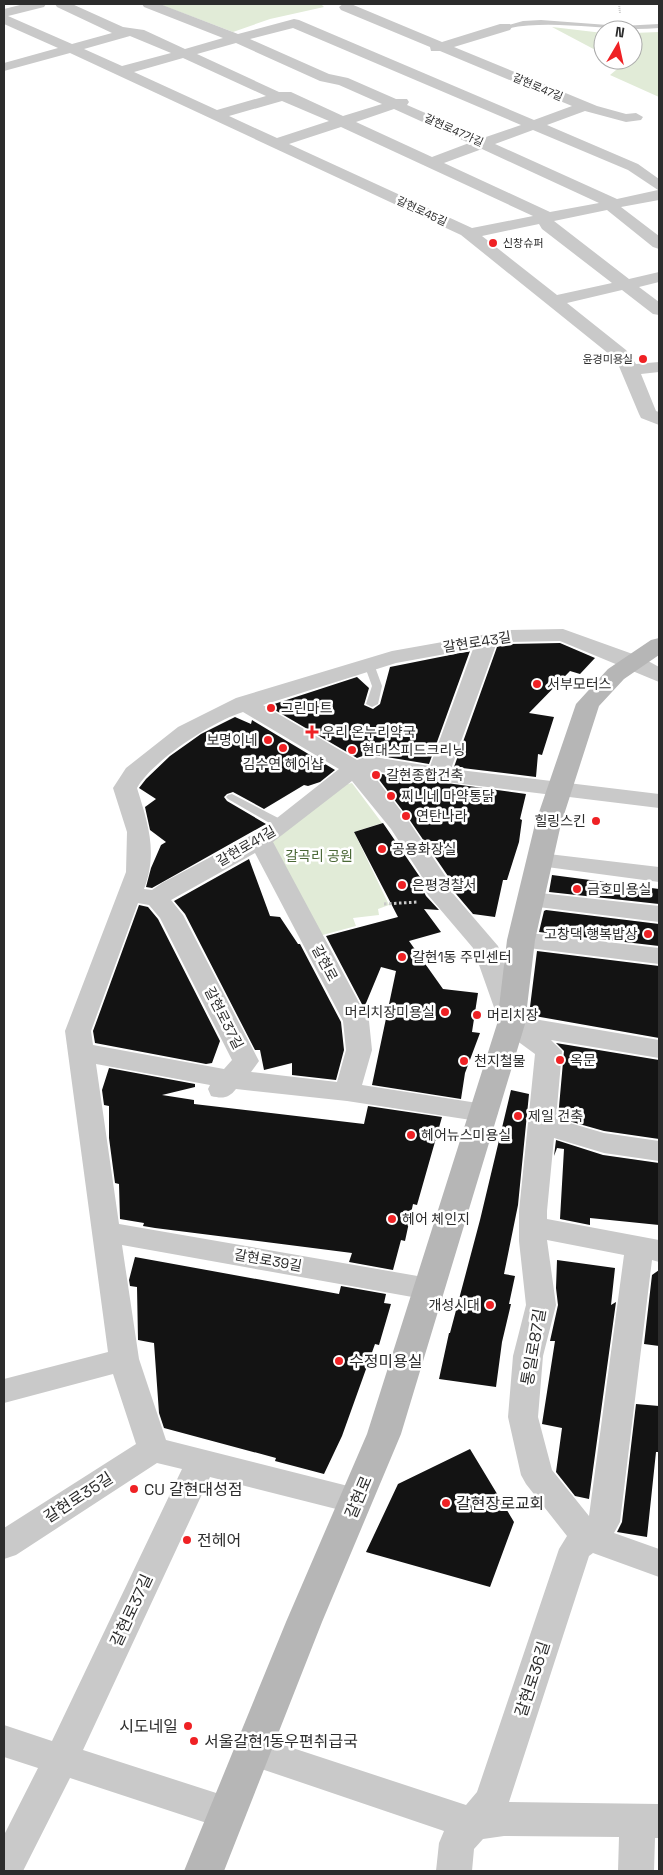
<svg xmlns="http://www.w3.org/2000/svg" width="663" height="1875" font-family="'Space Grotesk','Noto Sans KR',sans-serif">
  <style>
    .green { fill: #e1ebd7 }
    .building { fill: #131313 }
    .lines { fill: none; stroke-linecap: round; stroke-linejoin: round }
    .path-far1 { stroke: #c9c9c9; stroke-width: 2; stroke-dasharray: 1 1; stroke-linecap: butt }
    .path { stroke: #c9c9c9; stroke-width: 3; stroke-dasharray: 2.5 2.5; stroke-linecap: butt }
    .service { fill: #c9c9c9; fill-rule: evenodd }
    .minor { fill: #c9c9c9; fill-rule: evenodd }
    .secondary { fill: #b6b6b6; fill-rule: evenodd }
    .poi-dot { fill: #ef2124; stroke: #fff; stroke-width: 2 }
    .labels { text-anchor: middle; stroke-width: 5; stroke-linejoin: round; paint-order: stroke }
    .far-street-label { font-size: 11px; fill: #2c2c2c; stroke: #fff }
    .far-poi-label { font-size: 11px; fill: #2c2c2c; stroke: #fff; text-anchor: start }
    .street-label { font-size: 14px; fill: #2c2c2c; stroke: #fff }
    .poi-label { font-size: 14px; fill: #2c2c2c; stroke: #fff; text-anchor: start }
    .park-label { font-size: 14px; fill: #4b6937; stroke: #fff }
    .near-street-label { font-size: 16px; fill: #2c2c2c; stroke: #fff }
    .near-poi-label { font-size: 16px; fill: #2c2c2c; stroke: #fff; text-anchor: start }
  </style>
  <rect width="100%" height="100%" fill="#fff"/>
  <path class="green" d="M159,4H321L324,7L270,19L233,32Z
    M552,27L603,33V54Z
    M659,32V97L610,75L622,65L614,60H633V33Z
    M352,783L382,823L354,832L389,905L378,909L379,915L353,918L356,926L319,936L260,840L325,789Z"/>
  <path class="building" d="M560,643L595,658L580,674L570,671L529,713L554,717L542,755L538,754L536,777L454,767L497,647L510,644Z
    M470,651L429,764L368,754L357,758L268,706L357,677L369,688L364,705L373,709L380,704L390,667Z
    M235,717L251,724L252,720L335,770L320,782L308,786L304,785L264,809L233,792L227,794L224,797L227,801L266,824L152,888L146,887L151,868L161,845L166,842L150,830L145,807L156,799L139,788L146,779L170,756L201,734Z
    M374,773L526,794L520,819L522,820L519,842L507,880H503L495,917L473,914L451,888L452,882L409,819Z
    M383,823L424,883L423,890L426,896L439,910L424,909L441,932L409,941L443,989L478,993L472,1032L480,1033L465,1073L461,1099L372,1085L396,971L381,967L364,1008L326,936L398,917L354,832Z
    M249,859L270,916L280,917L298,944H300L341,1022L344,1050L336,1080L292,1075V1063L264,1070L260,1050H255L185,914L174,901Z
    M552,875L659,889V904L549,892Z
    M139,905L148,907L158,919L220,1041L212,1063L206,1064L95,1043L93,1031Z
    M546,910L659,924V946L539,932L544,911Z
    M537,951L659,966V1038L529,1015Z
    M556,1043L659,1060V1139L604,1131L558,1118L564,1051Z
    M109,1068L195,1084V1087L162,1095L194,1100V1104L364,1124L368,1106L442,1117L417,1205L413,1204L405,1241L401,1240L393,1270L349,1262L352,1253L155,1228L143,1226L144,1223L120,1219L119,1184L115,1183L109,1138V1106L104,1105L102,1090Z
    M511,1090L529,1094L518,1205L504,1274L515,1276L509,1304H511L502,1342L496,1387L439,1379L449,1333H450L480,1220Z
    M556,1140L603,1155L659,1163V1225L590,1218V1225L560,1219L564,1149L557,1148L554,1156Z
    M135,1257L339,1294L341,1286L386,1294L384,1303L391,1304L379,1345L375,1344L342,1436L324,1474L275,1461L276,1458L164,1428L159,1413L154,1343L138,1340L137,1287L130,1286L129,1280Z
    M557,1260L615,1268L611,1305L616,1302L589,1499L575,1496L556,1472L562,1428L542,1424L555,1341H550L558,1305L556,1288Z
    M659,1270V1346L644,1344L652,1275Z
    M636,1404L659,1406V1452H656L647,1537L617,1532L622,1522Z
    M470,1449L514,1522L490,1587L366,1552L398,1484Z"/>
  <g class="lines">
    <path class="path-far1" d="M312,4H327
      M619,4L620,13"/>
    <path class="path" d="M384,904L418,902"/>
    <path class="service" d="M541,20L621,26L659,24V28C608,33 556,18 505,29L502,27L523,21Z
      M369,661L374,664L382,686L378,704L372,707L366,704L372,686L364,664Z
      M232,794L286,822L288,825L286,828H278L228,799L226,797L228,795Z"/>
    <path class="minor" d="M24,4H46L44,7L8,16L72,44L112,33L57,7L55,4H72L123,27L144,30L185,49L223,38L144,7L142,4H160L238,34L294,19L299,20L534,120L572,106L440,51H431L430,47L341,10L339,7L343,4H351L442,42L500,24H510L512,27L510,30L454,47L597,106L626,114L636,113L643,117L641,120L626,122L585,111L547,125L638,164L659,179V200L621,207L659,236V249L653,247L607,210L554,221L629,279L659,272V282L639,287L659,302V315L653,314L622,290L567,303L626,350L636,364L659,362V372L641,374L656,411L659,412V425L641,418L639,414L618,364L614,358L461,235L70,53L4,71V63L58,48L4,24V9ZM293,28L521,125L483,138L407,105L409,102L407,99H396L348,78L329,74L250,39ZM130,36L171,53L122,66L84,49ZM236,43L320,81L339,85L382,104L343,116L291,92H279L197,54ZM183,58L266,96L217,110L134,72ZM282,101L329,121L277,138L229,116ZM394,109L469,143L432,157L356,122ZM341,127L533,216L472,228L289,144ZM533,130L628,170L658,190L617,199L495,144ZM482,149L599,203L550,212L444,163ZM539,224L542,229L612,283L557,295L482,236Z
      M563,629L641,657L659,667V682L560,641L510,642L496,645L451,769L659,794V808L438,781L373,771L371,772L408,820L450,883L449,889L498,946L522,1017L659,1040V1058L551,1040L562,1051L556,1119L604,1133L659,1141V1161L604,1153L554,1138L547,1211V1219L659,1240V1262L652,1260L620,1522L614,1533L659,1549V1577L593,1553L589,1556L509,1802L659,1804V1838H655L654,1871H618L619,1837L504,1836L483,1839L474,1849L472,1871H436L439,1843L444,1831L241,1762L235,1751L241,1740L253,1735L466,1805L477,1792L559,1549L567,1536L526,1484L521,1475L508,1417L513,1356L526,1305L519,1241V1211L535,1054L502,1030L473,948L428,895L425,890L426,883L391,829L352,781L273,842L369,1021L372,1050L362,1085L484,1104L494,1106L498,1113L494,1120L484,1122L347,1101L236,1089C229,1098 223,1099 211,1096L208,1089L210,1085L96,1064L119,1224L429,1278L439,1281L444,1289L439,1297L429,1300L122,1245L139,1359L166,1440L356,1488L367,1492L372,1501L367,1510L356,1514L210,1477L83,1750L241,1801L246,1813L241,1825L228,1830L70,1778L23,1871H4V1835L38,1768L4,1757V1725L52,1741L182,1469L157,1463L16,1555L4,1559V1528L136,1444L113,1374L4,1403V1379L108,1352L65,1031L126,872L127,832L113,788L126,768L178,727L236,698L392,651L510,630ZM473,649L430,766L368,756L357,760L263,705L396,663ZM243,712L339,769L263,829L162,883L152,890L144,889C158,852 148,824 137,788C152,761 213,721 243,712ZM255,853L343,1021L346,1050L337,1082L251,1072L259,1061L183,915L171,900ZM138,903L149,905L160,918L232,1060L224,1069L93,1045L91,1031ZM547,1240L624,1255L589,1516L552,1470L538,1417L543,1356L556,1305Z
      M540,853L659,867V882L532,865L528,860L532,855Z
      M531,892L659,906V922L522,905L519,900L522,895Z
      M521,932L659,948V964L512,946L508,940L512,934Z"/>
    <path class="secondary" d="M659,638V655L624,679L599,706L561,824L535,940L525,1024L401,1434L322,1622L224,1871H184L286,1622L367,1434L497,1024L507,940L535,824L576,704L608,669L651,640Z"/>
  </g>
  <g class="poi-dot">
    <circle cx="493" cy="243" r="5"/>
    <circle cx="643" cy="359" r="5"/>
    <circle cx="537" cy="684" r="5"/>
    <circle cx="271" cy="708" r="5"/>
    <path d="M309.5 724.5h5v5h5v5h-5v5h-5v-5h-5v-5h5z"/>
    <circle cx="268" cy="740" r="5"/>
    <circle cx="283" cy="748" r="5"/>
    <circle cx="352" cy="750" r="5"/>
    <circle cx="376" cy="775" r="5"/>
    <circle cx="391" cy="796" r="5"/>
    <circle cx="406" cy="816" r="5"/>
    <circle cx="596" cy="821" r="5"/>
    <circle cx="382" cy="849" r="5"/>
    <circle cx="402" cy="885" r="5"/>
    <circle cx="577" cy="889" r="5"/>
    <circle cx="648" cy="934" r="5"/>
    <circle cx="402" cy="957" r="5"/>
    <circle cx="445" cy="1012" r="5"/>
    <circle cx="477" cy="1015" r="5"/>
    <circle cx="560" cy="1060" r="5"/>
    <circle cx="464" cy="1061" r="5"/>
    <circle cx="518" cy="1116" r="5"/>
    <circle cx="411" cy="1135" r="5"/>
    <circle cx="392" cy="1219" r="5"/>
    <circle cx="490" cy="1305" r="5"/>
    <circle cx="339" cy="1361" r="5"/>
    <circle cx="134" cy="1489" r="5"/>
    <circle cx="446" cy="1503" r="5"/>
    <circle cx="187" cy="1540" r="5"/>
    <circle cx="188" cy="1726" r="5"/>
    <circle cx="194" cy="1741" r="5"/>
  </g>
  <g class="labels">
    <g class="far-street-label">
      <text transform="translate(538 87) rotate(23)" y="4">갈현로47길</text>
      <text transform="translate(454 130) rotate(24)" y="4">갈현로47가길</text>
      <text transform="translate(422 211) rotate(25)" y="4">갈현로45길</text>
    </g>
    <g class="far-poi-label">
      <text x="503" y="247">신창슈퍼</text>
      <text x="633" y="363" text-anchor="end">윤경미용실</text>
    </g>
    <g class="street-label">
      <text transform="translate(477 642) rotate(-9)" y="5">갈현로43길</text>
      <text transform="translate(246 846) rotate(-30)" y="5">갈현로41길</text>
      <text transform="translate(325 963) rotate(62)" y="5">갈현로</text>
      <text transform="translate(224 1018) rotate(63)" y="5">갈현로37길</text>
      <text transform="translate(268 1260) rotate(10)" y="5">갈현로39길</text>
    </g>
    <g class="poi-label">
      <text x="547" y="689">서부모터스</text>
      <text x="281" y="713">그린마트</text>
      <text x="322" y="737">우리 온누리약국</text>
      <text x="258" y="745" text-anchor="end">보명이네</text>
      <text x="362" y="755">현대스피드크리닝</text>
      <text x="283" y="769" text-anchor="middle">김수연 헤어샵</text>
      <text x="386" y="780">갈현종합건축</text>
      <text x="401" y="801">찌니네 마약통닭</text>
      <text x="416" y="821">연탄나라</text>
      <text x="586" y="826" text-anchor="end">힐링스킨</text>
      <text x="392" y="854">공용화장실</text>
      <text x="412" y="890">은평경찰서</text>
      <text x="587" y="894">금호미용실</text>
      <text x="638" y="939" text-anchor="end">고창댁 행복밥상</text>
      <text x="412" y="962">갈현1동 주민센터</text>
      <text x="435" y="1017" text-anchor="end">머리치장미용실</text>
      <text x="487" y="1020">머리치장</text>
      <text x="570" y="1065">옥문</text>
      <text x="474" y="1066">천지철물</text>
      <text x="528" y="1121">제일 건축</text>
      <text x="421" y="1140">헤어뉴스미용실</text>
      <text x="402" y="1224">헤어 체인지</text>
      <text x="480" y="1310" text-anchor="end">개성시대</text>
    </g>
    <g class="park-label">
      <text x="319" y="861">갈곡리 공원</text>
    </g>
    <g class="near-street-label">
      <text transform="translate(533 1347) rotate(-80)" y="6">통일로87길</text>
      <text transform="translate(78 1497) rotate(-33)" y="6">갈현로35길</text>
      <text transform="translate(358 1497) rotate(-67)" y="6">갈현로</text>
      <text transform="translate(131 1610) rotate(-65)" y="6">갈현로37길</text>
      <text transform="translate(532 1679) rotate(-72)" y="6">갈현로36길</text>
    </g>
    <g class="near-poi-label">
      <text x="349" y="1367">수정미용실</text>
      <text x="144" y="1495">CU 갈현대성점</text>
      <text x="456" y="1509">갈현장로교회</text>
      <text x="197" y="1546">전헤어</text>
      <text x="178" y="1732" text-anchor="end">시도네일</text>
      <text x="204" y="1747">서울갈현1동우편취급국</text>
    </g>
  </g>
  <rect width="663" height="1875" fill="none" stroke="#2c2c2c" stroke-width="10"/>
  <g transform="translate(618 45) rotate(9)"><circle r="24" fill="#ffffff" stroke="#ababab"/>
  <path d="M0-4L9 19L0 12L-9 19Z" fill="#ef2124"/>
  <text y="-8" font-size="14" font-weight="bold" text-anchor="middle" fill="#2c2c2c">N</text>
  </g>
</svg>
